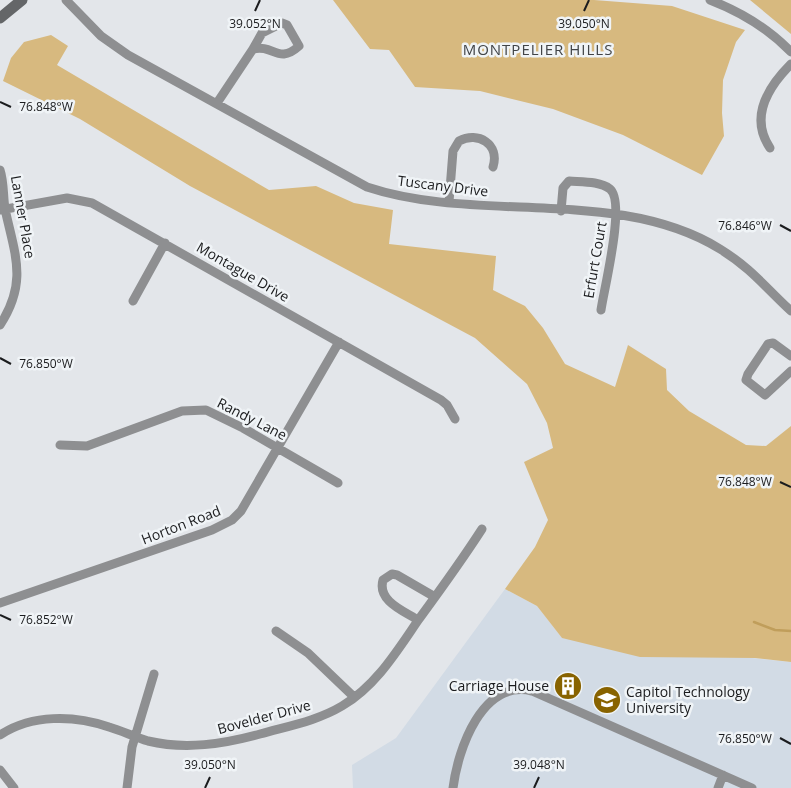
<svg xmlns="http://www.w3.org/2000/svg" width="791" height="788" font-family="'Open Sans',sans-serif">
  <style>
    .built { fill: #d2dbe5 }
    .green { fill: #d7b97f }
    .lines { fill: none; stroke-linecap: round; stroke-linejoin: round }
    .stream { stroke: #c09e5b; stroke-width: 2.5 }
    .street { stroke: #8e8f91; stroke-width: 9 }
    .secondary { stroke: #646668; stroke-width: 11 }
    .ticks { fill: none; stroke: #1b1c1e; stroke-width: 2 }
    .labels { text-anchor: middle; stroke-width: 5; stroke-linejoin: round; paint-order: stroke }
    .street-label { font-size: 14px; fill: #1b1c1e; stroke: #f0f4f7 }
    .poi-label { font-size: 14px; fill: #1b1c1e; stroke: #f0f4f7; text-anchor: end }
    .neighbourhood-label { font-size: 15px; letter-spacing: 1px; fill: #414447; stroke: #f0f4f7 }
    .ticks-label { font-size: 12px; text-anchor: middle; fill: #1b1c1e; stroke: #f0f4f7; stroke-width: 5; stroke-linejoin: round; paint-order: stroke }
  </style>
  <rect width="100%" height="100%" fill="#e3e6ea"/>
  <path class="built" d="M505,589L537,606L562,638L791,662V788H353L352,765L396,738Z"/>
  <path class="green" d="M333,0H594L672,6L745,30L736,42L723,80L722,113L724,136L702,175L623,135L553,109L480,91L415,87L389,50L370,49Z
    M750,0H791V34Z
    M51,35L68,46L57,65L269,190L316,186L354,203L393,210L389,244L496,256L493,290L525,306L543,328L565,364L615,387L628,345L666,369L667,390L689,411L746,445L766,446L791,426V662L755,658L640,657L562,638L537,606L505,589L535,547L548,520L524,462L553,448L547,423L527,384L475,338L190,186L80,119L3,81L11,58L24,42Z"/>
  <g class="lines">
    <path class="stream" d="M754,622L775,630L791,631"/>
    <path class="street" d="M66,0L101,36L128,55L367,187C478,224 618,186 720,249C751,268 766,288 791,311
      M710,0C741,12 767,27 791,52
      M217,103L253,49C274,44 278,65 299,46L287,25L282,23L262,33L253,49
      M770,148C749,117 768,87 791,64
      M0,170C4,182 3,196 5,209C15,255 28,282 0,325
      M449,202L453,151L459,141C478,131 500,144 493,167
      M0,210L67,198L92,203L441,400L447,405L455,419
      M561,211L563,188L569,181C582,182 600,181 610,189C626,202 604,289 601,310
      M133,301L165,243
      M791,356L773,343L768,344L748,374L746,380L765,395L791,371
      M60,445L87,446L182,411L206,410L243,428L338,483
      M0,603L212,530L232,520L241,511L339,342
      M418,620C404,611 377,601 383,580L392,574L397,575L435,597
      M276,631L308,653L354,697
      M0,735C32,714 74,715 109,727C122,731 135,737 148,741C186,750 223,744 260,734C288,726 317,721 342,706C376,686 397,651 419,619C441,589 462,560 482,529
      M0,770L14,788
      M127,788L132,747L154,674
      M453,788C458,749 482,679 532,691L752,788
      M718,788L723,775"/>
    <path class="secondary" d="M0,18L22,0"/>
  </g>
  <path class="ticks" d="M255,11L260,0M584,11L589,0M0,102L11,107M780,225L791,231M0,358L11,364M780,482L791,487M0,615L11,620M780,738L791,744M205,788L210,777M534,788L539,777"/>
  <defs>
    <symbol id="building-disc" viewBox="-11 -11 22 22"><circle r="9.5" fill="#886300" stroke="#f0f4f7"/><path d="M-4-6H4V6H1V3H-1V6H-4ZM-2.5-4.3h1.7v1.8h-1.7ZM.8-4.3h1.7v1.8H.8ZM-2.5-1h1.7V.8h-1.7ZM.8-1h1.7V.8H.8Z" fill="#fff"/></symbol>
    <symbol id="university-disc" viewBox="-11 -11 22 22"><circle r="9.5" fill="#886300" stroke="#f0f4f7"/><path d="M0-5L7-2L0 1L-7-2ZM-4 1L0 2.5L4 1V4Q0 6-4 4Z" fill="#fff"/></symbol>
  </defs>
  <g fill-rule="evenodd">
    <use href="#building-disc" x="552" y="670" width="32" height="32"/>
    <use href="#university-disc" x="591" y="684" width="32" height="32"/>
  </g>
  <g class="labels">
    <g class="street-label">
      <text transform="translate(443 186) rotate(7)" y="5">Tuscany Drive</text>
      <text transform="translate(23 217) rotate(80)" y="5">Lanner Place</text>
      <text transform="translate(595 260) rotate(-80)" y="5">Erfurt Court</text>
      <text transform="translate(243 272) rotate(30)" y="5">Montague Drive</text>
      <text transform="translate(252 419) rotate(27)" y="5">Randy Lane</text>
      <text transform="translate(181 525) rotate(-21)" y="5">Horton Road</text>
      <text transform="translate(264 717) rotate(-15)" y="5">Bovelder Drive</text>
    </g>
    <g class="poi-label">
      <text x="549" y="691">Carriage House</text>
      <text x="626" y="697" text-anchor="start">Capitol Technology<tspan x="626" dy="16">University</tspan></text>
    </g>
    <g class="neighbourhood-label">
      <text x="538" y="55">MONTPELIER HILLS</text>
    </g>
  </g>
  <g class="ticks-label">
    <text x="255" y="28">39.052°N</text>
    <text x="584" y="28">39.050°N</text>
    <text x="46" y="111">76.848°W</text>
    <text x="745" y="230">76.846°W</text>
    <text x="46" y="368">76.850°W</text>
    <text x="745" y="486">76.848°W</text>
    <text x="46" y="624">76.852°W</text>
    <text x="745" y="743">76.850°W</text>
    <text x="210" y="769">39.050°N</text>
    <text x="539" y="769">39.048°N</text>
  </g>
</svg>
